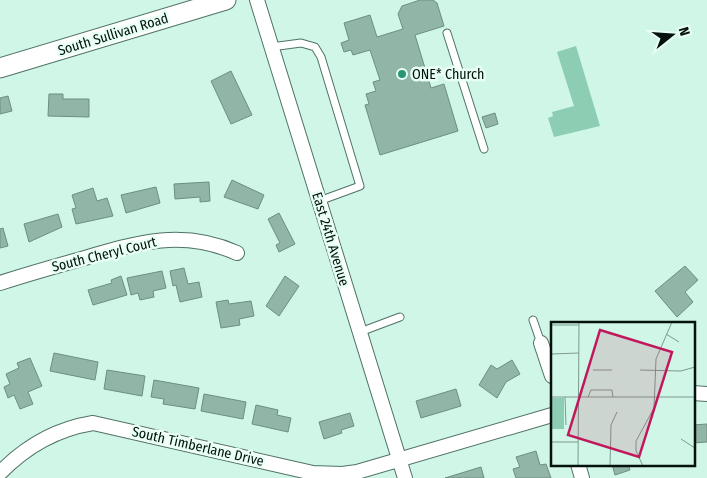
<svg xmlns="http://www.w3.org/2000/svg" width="707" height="478" font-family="'Fira Sans Condensed',sans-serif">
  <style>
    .green { fill: #8ccdb4 }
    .building { fill: #91b5a7; stroke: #6c8f81 }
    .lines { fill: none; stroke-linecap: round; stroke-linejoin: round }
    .service-casing { stroke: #507265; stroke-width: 9 }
    .minor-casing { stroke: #507265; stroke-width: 16 }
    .secondary-casing { stroke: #507265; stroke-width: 21 }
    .service { stroke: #fff; stroke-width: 7 }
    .minor { stroke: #fff; stroke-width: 14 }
    .secondary { stroke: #fff; stroke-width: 19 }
    .poi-dot { fill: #289575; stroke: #e8fff5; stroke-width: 2 }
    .labels { text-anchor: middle; stroke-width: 5; stroke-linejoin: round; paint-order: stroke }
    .street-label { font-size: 14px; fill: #04110c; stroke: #e8fff5 }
    .poi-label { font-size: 14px; fill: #04110c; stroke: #e8fff5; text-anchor: start }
    .inset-road { fill: none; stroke: #7e9a8f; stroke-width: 1 }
    .view { fill: #c2185b; fill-opacity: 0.15; stroke: #c2185b; stroke-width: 2.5 }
    .inset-edge { fill: none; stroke: #04110c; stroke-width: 2.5 }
  </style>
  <rect width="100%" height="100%" fill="#cff6e6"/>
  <path class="green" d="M576,46L600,126L554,137L548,118L553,116L552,112L574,106L557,52Z"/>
  <path class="building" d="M420,0H433L437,3L444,26L415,35L431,88L444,84L458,131L380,155L365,105L369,104L366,94L376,91L373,82L380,80L370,50L353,55L351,50L344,52L341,43L349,40L344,23L370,15L377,37L403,29L398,14L402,6Z
    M231,71L252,115L231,124L211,81Z
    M49,94H63V99H89V117L48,116Z
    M8,96L12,111L0,114V98Z
    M495,113L498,124L486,128L482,117Z
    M232,180L264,195L258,209L224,197Z
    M209,182L210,201L200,202V197L175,199L174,184Z
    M156,187L160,203L126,213L121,195Z
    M93,188L97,201L107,198L113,216L76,224L72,209L76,208L72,195Z
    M279,213L295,244L279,252L276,245L280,243L268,219Z
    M58,214L62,227L29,242L24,224Z
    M3,228L8,246L0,248V229Z
    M685,266L698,280L685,292L693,302L677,317L655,291Z
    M184,268L188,284L199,282L202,297L180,302L176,285L173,286L170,271Z
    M162,271L166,288L153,291L154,297L140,300L138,293L131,295L127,278Z
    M121,276L127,295L93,305L88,290L112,283L111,280Z
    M285,276L299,286L279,316L266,306Z
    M228,300L229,304L251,301L254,316L239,319L240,325L221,328L216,302Z
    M54,353L98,362L95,380L50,371Z
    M30,358L42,386L28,392L33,404L20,409L14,395L8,398L4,387L10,384L6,374L19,368L17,363Z
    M512,360L520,374L506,382L497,398L479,385L491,365L497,369Z
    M107,370L145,376L142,396L104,389Z
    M154,380L199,388L195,409L163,404L164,399L151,397Z
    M456,389L461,406L421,418L416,401Z
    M204,394L246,402L243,419L201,411Z
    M256,405L278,410L277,415L291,418L288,432L252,424Z
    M350,413L354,426L341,430L342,433L324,439L319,422Z
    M707,424V442L693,443V425Z
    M536,451L540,465L546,464L551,478H516L513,469L520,467L516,457Z
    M612,464H628L630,470L615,475Z
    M481,467L484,478H445Z"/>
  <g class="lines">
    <defs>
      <path id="service" d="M447,33L484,149
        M271,47L301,43L315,47L321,57L360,186L319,201
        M533,320L541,343
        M360,332L400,317"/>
      <path id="minor" d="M257,0L405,478
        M0,283C28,274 56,266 85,258C139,242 183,229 237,253
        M541,343L552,376
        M693,393L707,394
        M578,464L582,478
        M0,473C26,446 56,429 93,423L313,473L342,474L357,472L552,415"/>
      <path id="secondary" d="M0,68L226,0"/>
    </defs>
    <use href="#service" class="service-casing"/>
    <use href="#minor" class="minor-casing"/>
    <use href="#secondary" class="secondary-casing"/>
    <use href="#service" class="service"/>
    <use href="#minor" class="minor"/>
    <use href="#secondary" class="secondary"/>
  </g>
  <circle class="poi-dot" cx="402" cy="74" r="5"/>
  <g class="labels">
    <g class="street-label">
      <text transform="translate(113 34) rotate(-17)" y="5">South Sullivan Road</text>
      <text transform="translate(331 239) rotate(73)" y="5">East 24th Avenue</text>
      <text transform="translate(104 254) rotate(-14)" y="5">South Cheryl Court</text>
      <text transform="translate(198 446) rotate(13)" y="5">South Timberlane Drive</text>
    </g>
    <g class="poi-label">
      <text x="412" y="79">ONE* Church</text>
    </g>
  </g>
  <g transform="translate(551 322)">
    <rect width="144" height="144" fill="#cff6e6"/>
    <path d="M1,76H13V107H0Z" fill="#8ccdb4"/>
    <path class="inset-road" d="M0,3H28M115,12L128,20M0,32L28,31M42,48H61M89,48L130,49L144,45M0,75H144M14,75L15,103M37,75L40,68H61L62,75M130,117L144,126M0,120H27M27,144L28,0M59,144L60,103L66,90M92,144L85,129V119L103,86L105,37L121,0"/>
    <path class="view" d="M49,8L121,30L88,135L17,113Z"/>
    <rect width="144" height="144" class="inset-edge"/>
  </g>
  <g transform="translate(672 35) rotate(73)" stroke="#e8fff5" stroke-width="4" paint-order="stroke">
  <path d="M0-4L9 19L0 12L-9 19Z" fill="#04110c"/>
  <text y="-8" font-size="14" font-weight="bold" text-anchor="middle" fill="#04110c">N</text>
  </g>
</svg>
